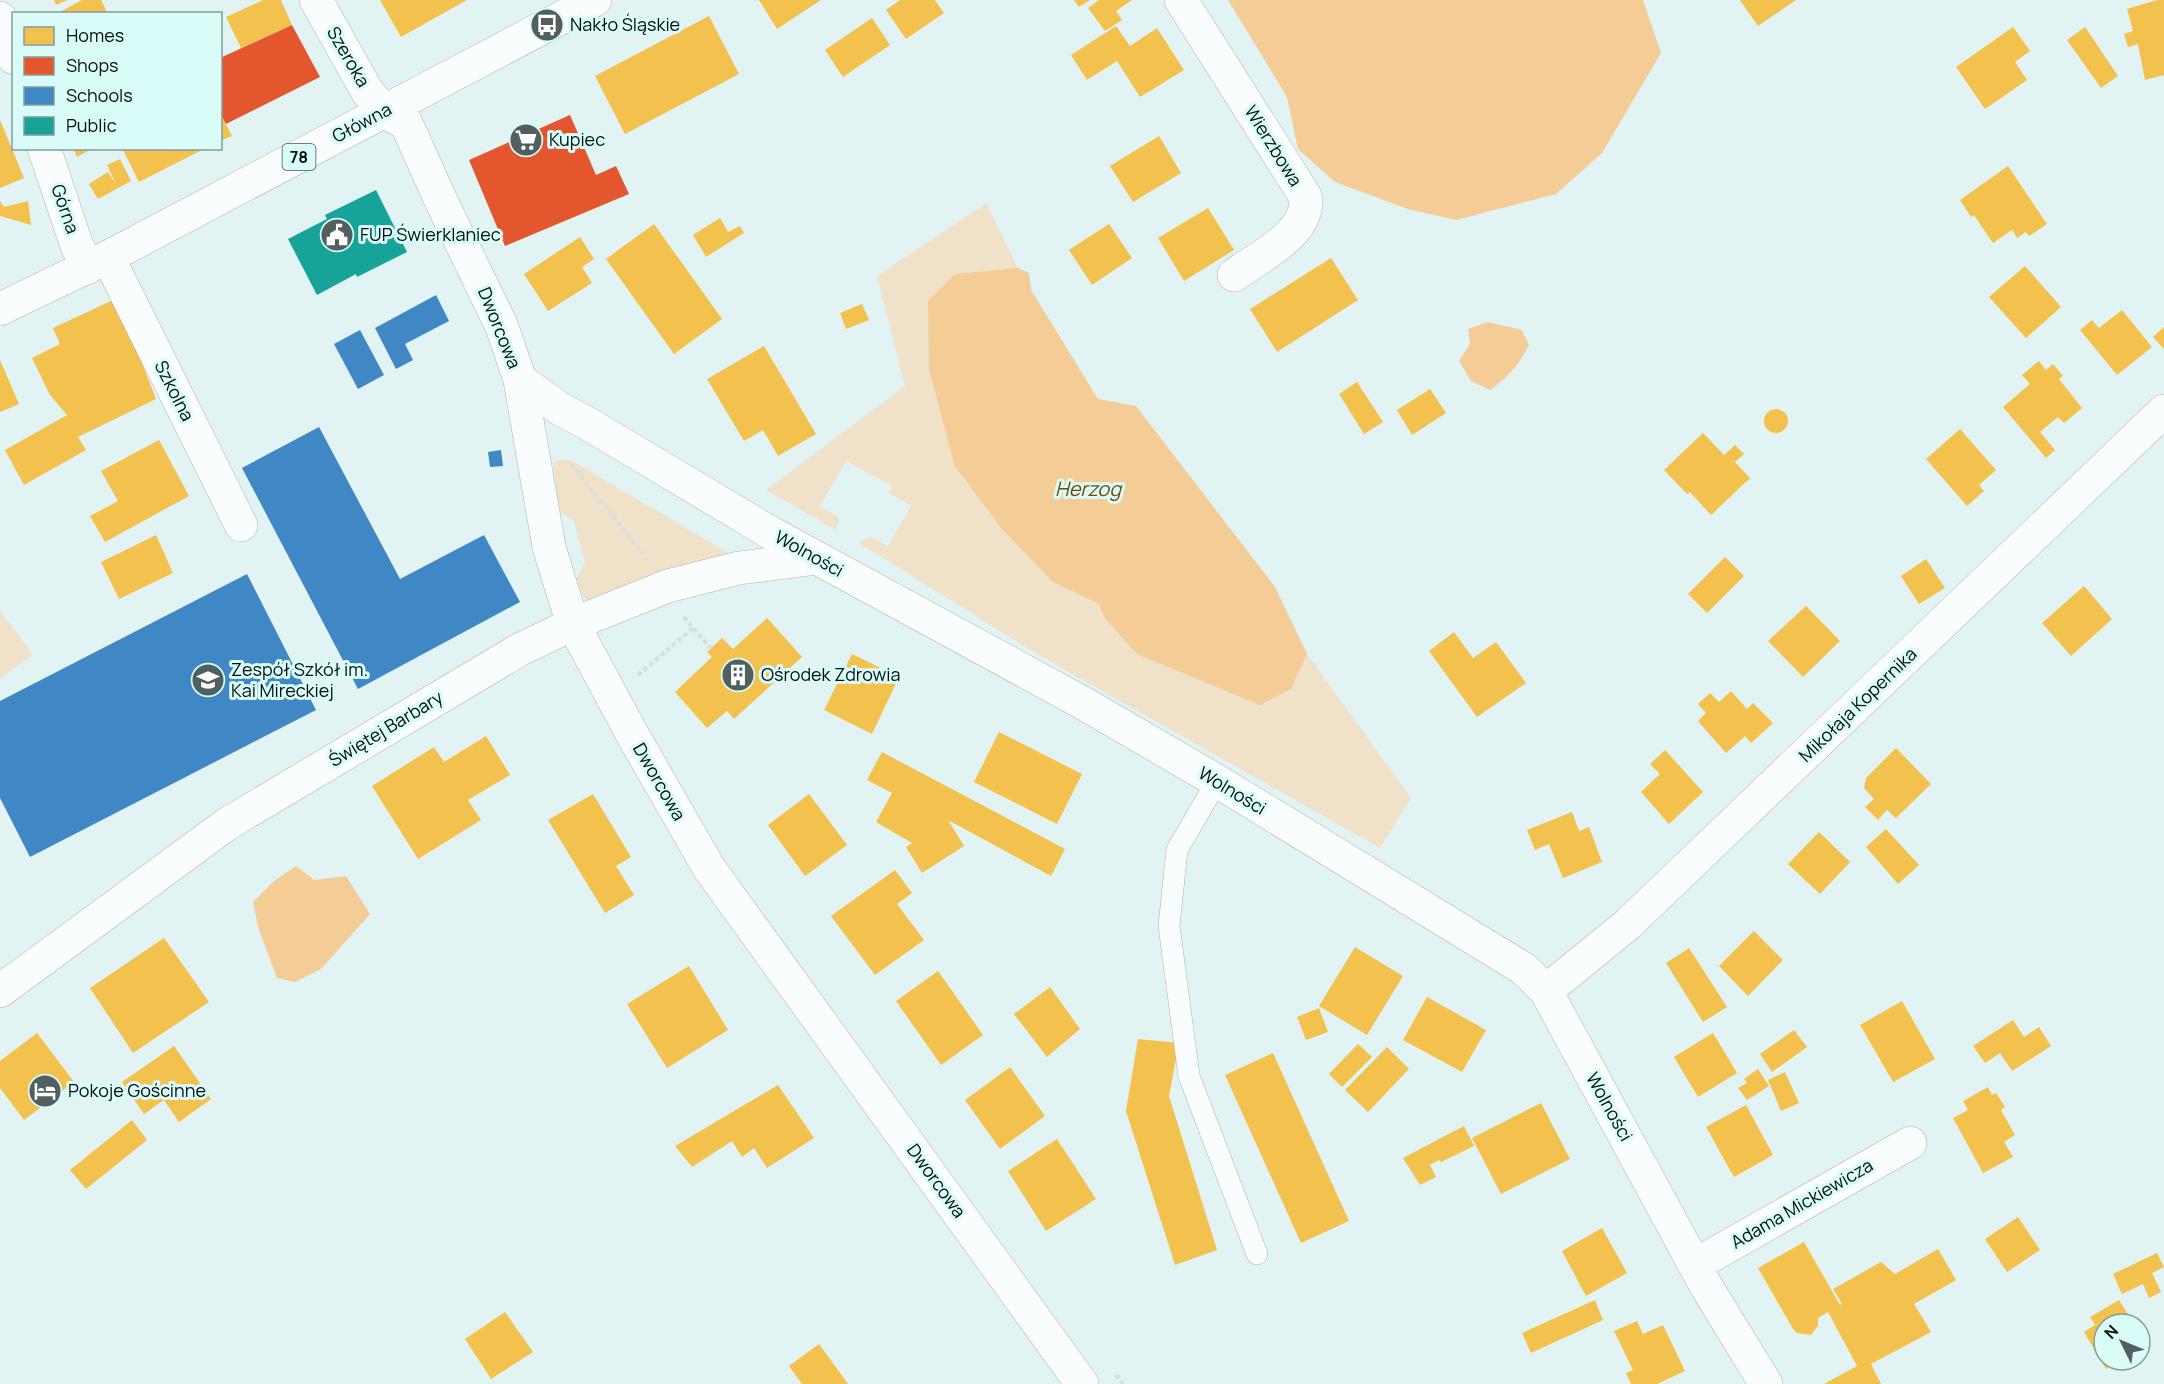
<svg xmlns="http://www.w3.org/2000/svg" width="2164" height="1384" font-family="Manrope,sans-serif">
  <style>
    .green { fill: #efe2c8 }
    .water { fill: #f3cc96 }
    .homes { fill: #f2c14e }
    .shops { fill: #e4572e }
    .schools { fill: #3f88c5 }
    .public { fill: #17a398 }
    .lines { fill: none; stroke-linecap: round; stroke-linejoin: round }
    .lane-casing { stroke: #a7b6b5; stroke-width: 22 }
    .street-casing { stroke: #a7b6b5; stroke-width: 34 }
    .primary-casing { stroke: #a7b6b5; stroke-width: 34 }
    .path { stroke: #d8dedd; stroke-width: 4; stroke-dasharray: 4.5 3; stroke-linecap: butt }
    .lane { stroke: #fafdfd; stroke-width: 21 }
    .street { stroke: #fafdfd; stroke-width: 33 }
    .primary { stroke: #fafdfd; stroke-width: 33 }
    .labels { text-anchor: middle; stroke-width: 6; stroke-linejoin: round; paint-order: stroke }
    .shield { fill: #d9fcf9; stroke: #445655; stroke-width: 1.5 }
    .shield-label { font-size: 16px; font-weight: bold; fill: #040f0f }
    .poi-label { font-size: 18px; fill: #040f0f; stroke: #d9fcf9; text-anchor: start }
    .street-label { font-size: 18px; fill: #040f0f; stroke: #d9fcf9 }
    .water-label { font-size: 20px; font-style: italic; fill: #71490b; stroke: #d9fcf9 }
  </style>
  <rect width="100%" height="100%" fill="#e1f4f3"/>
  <path class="green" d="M986,203L1018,268L955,274V468L1001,528L1053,582L1099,604L1104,617L1291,689L1307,654L1411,798L1380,848L1037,654L859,543L869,536L888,546L911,506L889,493L892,486L846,461L820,506L838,517L839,522L836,530L766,490L905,386L877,276Z
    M561,460H571L738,559L665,570L616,589L587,603L576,579L585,562L574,521L559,511L553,462Z
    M0,611L33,654L0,679Z"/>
  <path class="water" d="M1228,0H1643L1661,53L1602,153L1556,194L1456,220L1408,209L1335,182L1298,149L1287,97Z
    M1018,268L1029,273L1031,290L1098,399L1136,406L1275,587L1307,654L1291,689L1260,705L1137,654L1104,617L1099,604L1053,582L1001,528L955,467L929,369L928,301L955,274Z
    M1488,322L1522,330L1529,345C1519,365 1508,377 1490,390L1471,381L1459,361L1470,344L1468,329Z
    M296,866L314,880L346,876L370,914L321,969L295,982L277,978L258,927L253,902L274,881Z"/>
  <path class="homes" d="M54,0H67L56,5Z
    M82,0H101L108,14H56Z
    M263,0H281L292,25L241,48L226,17Z
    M380,0H467L401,37Z
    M759,0H821L777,29Z
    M900,0H935L944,13L906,39L886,10Z
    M1074,0H1090L1079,7Z
    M1099,0H1132L1116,11L1122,20L1105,31L1088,8Z
    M1740,0H1796L1758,26Z
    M2157,0H2164V75L2145,80L2138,44L2128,47L2124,34L2133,31L2127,9Z
    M709,16L739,74L625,134L595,76Z
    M872,18L890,45L843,77L825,50Z
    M1116,26L1130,46L1157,28L1184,70L1140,97L1117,61L1087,80L1071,55Z
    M2013,27L2030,51L2015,62L2027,80L1985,109L1956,67Z
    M2085,27L2118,76L2101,88L2067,40Z
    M220,113L232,136L220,141Z
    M0,120L24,178L0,188Z
    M1159,136L1181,173L1133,202L1110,166Z
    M73,148H93L77,157Z
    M122,148H206L139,182Z
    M120,159L131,181L98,199L89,184L108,172L116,184L107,165Z
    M2008,166L2047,224L2029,236L2026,232L2017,238L2012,230L1993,243L1974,215L1971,217L1960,200Z
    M0,201L4,207L28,201L31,225L0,216Z
    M1208,208L1234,250L1184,281L1158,238Z
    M720,218L728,232L740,226L744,233L706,257L693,235Z
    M654,224L722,319L674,354L606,259Z
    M1109,224L1132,258L1092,285L1069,250Z
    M580,237L594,259L582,267L592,283L548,311L524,274Z
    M1331,258L1358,300L1277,352L1250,309Z
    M2025,266L2061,307L2026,338L1989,297Z
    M113,300L138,353L156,399L78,437L86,450L24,485L5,450L67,415L50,395L32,358L60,344L53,328Z
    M862,304L869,320L846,329L840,313Z
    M2122,310L2152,347L2117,375L2080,330L2092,320L2099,328Z
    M2164,327V349L2153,337Z
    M764,346L816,434L778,456L763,430L744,441L707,379Z
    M0,360L19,404L0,412Z
    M2039,361L2046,370L2053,364L2063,376L2059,379L2082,408L2064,423L2058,417L2040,432L2055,450L2046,458L2003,407L2030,384L2022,375Z
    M1357,382L1383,422L1364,434L1339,394Z
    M1430,389L1446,413L1412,435L1397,410Z
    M1764 421a12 12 0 1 1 24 0a12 12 0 1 1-24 0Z
    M1960,429L1996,470L1979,485L1984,491L1967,506L1926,459Z
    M1703,433L1724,455L1735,445L1744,454L1735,462L1750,478L1711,515L1690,492L1687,494L1664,470Z
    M159,440L189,496L105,542L90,516L118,501L101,471Z
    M156,535L173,573L119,599L101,562Z
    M1725,557L1744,576L1707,613L1688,594Z
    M1926,559L1945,588L1919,604L1901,576Z
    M2084,586L2112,619L2071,656L2042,623Z
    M1806,606L1840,641L1803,677L1768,641Z
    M767,618L802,657L734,719L727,711L707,728L675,692L712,657L707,652L722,638L733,649Z
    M1454,632L1473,658L1496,642L1526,683L1477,717L1429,651Z
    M852,654L899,677L872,734L824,710Z
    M1731,691L1747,709L1753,703L1773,723L1751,743L1745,736L1726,753L1698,721L1706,713L1698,704L1710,693L1719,702Z
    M999,732L1082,774L1057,824L974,782Z
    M486,736L510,775L468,800L481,820L418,859L372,786L434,747L444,762Z
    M1896,748L1931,784L1896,818L1887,810L1878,820L1865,807L1874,799L1864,788L1866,778Z
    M1665,750L1703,792L1669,824L1641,792L1660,774L1650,764Z
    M882,752L1065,849L1051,876L948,820L964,846L922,873L906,847L912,843L876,822L892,793L867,780Z
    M593,794L631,857L616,866L634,895L605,913L548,820Z
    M809,794L847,845L805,876L768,825Z
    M1572,812L1579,831L1589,827L1602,862L1563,878L1549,844L1535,850L1527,830Z
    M1886,829L1919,865L1898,884L1866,847Z
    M1819,832L1850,862L1820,894L1788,864Z
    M895,870L912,893L897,904L924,940L875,975L831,916Z
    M1754,931L1783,960L1748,996L1719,966Z
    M164,938L209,1002L133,1053L90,988Z
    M1355,947L1403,976L1367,1035L1319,1006Z
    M1689,948L1727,1007L1703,1022L1666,963Z
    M689,966L728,1030L667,1068L627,1004Z
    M938,971L983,1035L941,1065L896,1001Z
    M1050,987L1080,1029L1047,1057L1014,1014Z
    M1427,997L1486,1030L1462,1072L1403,1040Z
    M1902,1001L1935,1059L1893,1082L1860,1025Z
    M1319,1008L1328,1032L1306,1040L1297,1017Z
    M2013,1020L2024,1037L2039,1027L2051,1046L2012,1071L2000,1053L1985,1063L1973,1046Z
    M1794,1030L1807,1047L1772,1072L1760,1054Z
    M37,1033L74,1082L24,1120L0,1088V1061Z
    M1713,1033L1737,1073L1698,1097L1674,1057Z
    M1138,1039L1179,1043L1169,1096L1217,1250L1175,1265L1126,1111Z
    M1358,1044L1372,1057L1342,1087L1329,1074Z
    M174,1046L211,1099L179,1122L164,1100L144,1114L122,1082Z
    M1387,1047L1409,1069L1368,1112L1345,1090Z
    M1273,1053L1349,1221L1301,1243L1225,1075Z
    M1010,1067L1045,1116L1000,1149L965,1100Z
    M1758,1069L1769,1086L1747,1100L1738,1088L1747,1083L1744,1079Z
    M1785,1072L1799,1103L1781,1111L1768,1080Z
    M778,1085L814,1138L767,1168L754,1148L742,1157L732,1141L692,1167L675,1146Z
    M1988,1087L1992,1095L1996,1093L2005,1107L2001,1110L2015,1135L2004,1142L2013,1157L1983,1173L1953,1118L1968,1110L1963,1101Z
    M1541,1103L1570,1159L1501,1194L1472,1138Z
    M1746,1105L1773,1155L1734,1177L1706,1127Z
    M132,1120L147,1140L86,1189L70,1170Z
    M1464,1126L1474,1146L1441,1162L1439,1160L1430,1165L1436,1177L1420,1185L1403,1158Z
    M1057,1139L1096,1199L1046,1231L1008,1171Z
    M2018,1217L2040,1250L2007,1272L1985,1239Z
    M1602,1228L1627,1273L1586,1296L1562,1251Z
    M1804,1242L1840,1305L1842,1304L1833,1289L1881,1262L1895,1274L1938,1249L1956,1280L1914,1304L1931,1332L1871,1364L1881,1384H1824L1857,1366L1828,1312L1818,1318V1326L1811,1335L1797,1333L1793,1329L1758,1268Z
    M2157,1253L2164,1267L2152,1273L2161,1292L2149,1298L2143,1284L2122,1294L2113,1274Z
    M1595,1300L1603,1320L1531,1353L1522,1333Z
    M2119,1300L2134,1324H2104V1360H2121L2106,1369L2084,1332L2095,1325L2090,1317Z
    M505,1312L533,1352L491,1379L465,1339Z
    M1637,1321L1643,1334L1663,1325L1685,1371L1657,1384H1631L1626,1373L1633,1370L1614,1331Z
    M2140,1335L2146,1345L2140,1348Z
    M819,1344L848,1384H802L789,1366Z"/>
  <path class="shops" d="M292,25L320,77L226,124L220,113V58Z
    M570,115L596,175L616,166L629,194L505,246L469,160Z"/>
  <path class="schools" d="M436,295L449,321L405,344L413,360L396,369L375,328Z
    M360,330L384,375L358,389L334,344Z
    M319,427L400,579L484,535L520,602L358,689L242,468Z
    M501,450L503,466L490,467L488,452Z
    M247,574L316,710L30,857L0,798V701Z"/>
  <path class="public" d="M376,190L407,252L357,277L356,274L317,295L288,239L327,219L325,215Z"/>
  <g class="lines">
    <defs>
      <path id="lane" d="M1217,781L1177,850L1169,926L1189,1076L1257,1254"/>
      <path id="street" d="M316,0L367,91L384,112L406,123L442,203L502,327L520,380L549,547L560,583L573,624L632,734L709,868L1082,1384
        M1181,0L1305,196C1312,232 1259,257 1234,275
        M0,18L14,58
        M44,148L76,243L87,268
        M108,257L241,525
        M520,380L562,410L585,422L771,533L1083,703L1217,781L1524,969L1546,991L1706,1286L1766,1384
        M0,991L227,824L519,650L573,624L668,586L739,568L817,558
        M1546,991L1628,924L2164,411
        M1695,1265L1910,1143"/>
      <path id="primary" d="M0,309L108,257L595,0"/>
    </defs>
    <use href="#lane" class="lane-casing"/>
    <use href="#street" class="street-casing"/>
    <use href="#primary" class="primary-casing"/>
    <path class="path" d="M571,464L647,559
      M684,617L711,649
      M638,675L693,628
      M1116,1375L1123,1384"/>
    <use href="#lane" class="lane"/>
    <use href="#street" class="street"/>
    <use href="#primary" class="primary"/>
  </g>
  <defs>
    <symbol id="bus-disc" viewBox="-11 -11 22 22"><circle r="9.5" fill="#515f5f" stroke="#d9fcf9"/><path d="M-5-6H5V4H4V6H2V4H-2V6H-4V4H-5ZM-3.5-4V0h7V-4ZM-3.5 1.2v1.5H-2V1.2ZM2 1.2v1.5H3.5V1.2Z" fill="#fff"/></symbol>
    <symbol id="supermarket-disc" viewBox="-11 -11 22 22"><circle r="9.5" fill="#515f5f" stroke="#d9fcf9"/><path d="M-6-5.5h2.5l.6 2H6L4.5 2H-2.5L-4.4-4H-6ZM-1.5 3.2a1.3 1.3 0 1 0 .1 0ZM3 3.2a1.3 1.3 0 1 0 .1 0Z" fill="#fff"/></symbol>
    <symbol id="civic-disc" viewBox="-11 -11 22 22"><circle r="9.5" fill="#515f5f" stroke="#d9fcf9"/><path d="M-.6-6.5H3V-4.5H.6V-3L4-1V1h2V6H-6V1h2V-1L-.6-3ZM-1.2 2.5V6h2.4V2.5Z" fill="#fff"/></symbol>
    <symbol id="building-disc" viewBox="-11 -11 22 22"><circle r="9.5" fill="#515f5f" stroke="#d9fcf9"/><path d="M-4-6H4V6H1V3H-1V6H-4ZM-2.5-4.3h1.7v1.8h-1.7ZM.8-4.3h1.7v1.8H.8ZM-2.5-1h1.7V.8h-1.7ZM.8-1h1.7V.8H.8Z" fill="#fff"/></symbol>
    <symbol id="school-disc" viewBox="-11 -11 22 22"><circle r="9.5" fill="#515f5f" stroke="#d9fcf9"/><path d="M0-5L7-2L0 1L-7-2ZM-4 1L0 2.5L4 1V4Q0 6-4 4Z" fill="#fff"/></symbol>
    <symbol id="hotel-disc" viewBox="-11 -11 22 22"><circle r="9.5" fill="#515f5f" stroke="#d9fcf9"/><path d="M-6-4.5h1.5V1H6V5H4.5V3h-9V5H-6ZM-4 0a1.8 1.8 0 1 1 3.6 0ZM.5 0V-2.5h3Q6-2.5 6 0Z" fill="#fff"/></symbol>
  </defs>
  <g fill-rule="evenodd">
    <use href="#bus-disc" x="528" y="6" width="38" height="38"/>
    <use href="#supermarket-disc" x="507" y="121" width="38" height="38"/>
    <use href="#civic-disc" x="318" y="216" width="38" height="38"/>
    <use href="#building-disc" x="719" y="656" width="38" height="38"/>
    <use href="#school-disc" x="189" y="661" width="38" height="38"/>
    <use href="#hotel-disc" x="26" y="1072" width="38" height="38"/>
  </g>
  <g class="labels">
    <rect class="shield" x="282.5" y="144" width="33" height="26" rx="4.5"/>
    <g class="shield-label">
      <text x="299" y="163">78</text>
    </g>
    <g class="poi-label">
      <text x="570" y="31">Nakło Śląskie</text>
      <text x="549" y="146">Kupiec</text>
      <text x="360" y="241">FUP Świerklaniec</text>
      <text x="231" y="676">Zespół Szkół im.<tspan x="231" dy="21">Kai Mireckiej</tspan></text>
      <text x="761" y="681">Ośrodek Zdrowia</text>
      <text x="68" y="1097">Pokoje Gościnne</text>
    </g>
    <g class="street-label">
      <text transform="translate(348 57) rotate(60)" y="6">Szeroka</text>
      <text transform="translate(362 123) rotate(-28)" y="6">Główna</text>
      <text transform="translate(1273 146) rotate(58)" y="6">Wierzbowa</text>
      <text transform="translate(65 209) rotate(71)" y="6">Górna</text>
      <text transform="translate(499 328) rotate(68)" y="6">Dworcowa</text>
      <text transform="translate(174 391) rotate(63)" y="6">Szkolna</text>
      <text transform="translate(809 554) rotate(29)" y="6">Wolności</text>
      <text transform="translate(1858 705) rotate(-44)" y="6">Mikołaja Kopernika</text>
      <text transform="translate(386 729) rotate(-31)" y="6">Świętej Barbary</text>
      <text transform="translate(659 782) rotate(60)" y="6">Dworcowa</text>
      <text transform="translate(1232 791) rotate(31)" y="6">Wolności</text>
      <text transform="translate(1609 1107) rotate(61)" y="6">Wolności</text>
      <text transform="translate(936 1181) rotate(54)" y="6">Dworcowa</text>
      <text transform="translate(1802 1204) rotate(-30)" y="6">Adama Mickiewicza</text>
    </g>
    <g class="water-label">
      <text x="1088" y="496">Herzog</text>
    </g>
  </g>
  <rect x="12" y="12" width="210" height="138" fill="#d9fcf9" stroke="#849d9b" stroke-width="1.5"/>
  <rect x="24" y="27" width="30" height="18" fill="#f2c14e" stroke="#849d9b" stroke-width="1.5"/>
  <text x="66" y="42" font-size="18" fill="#040f0f">Homes</text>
  <rect x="24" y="57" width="30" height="18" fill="#e4572e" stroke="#849d9b" stroke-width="1.5"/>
  <text x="66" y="72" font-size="18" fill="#040f0f">Shops</text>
  <rect x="24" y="87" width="30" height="18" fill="#3f88c5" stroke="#849d9b" stroke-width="1.5"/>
  <text x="66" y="102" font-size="18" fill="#040f0f">Schools</text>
  <rect x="24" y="117" width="30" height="18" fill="#17a398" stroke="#849d9b" stroke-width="1.5"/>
  <text x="66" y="132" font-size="18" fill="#040f0f">Public</text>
  <g transform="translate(2122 1342) rotate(313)"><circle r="28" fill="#d9fcf9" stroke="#849d9b" stroke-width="1.5"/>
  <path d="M0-4.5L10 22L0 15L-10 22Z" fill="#515f5f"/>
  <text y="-9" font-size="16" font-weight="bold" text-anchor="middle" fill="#040f0f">N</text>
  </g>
</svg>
